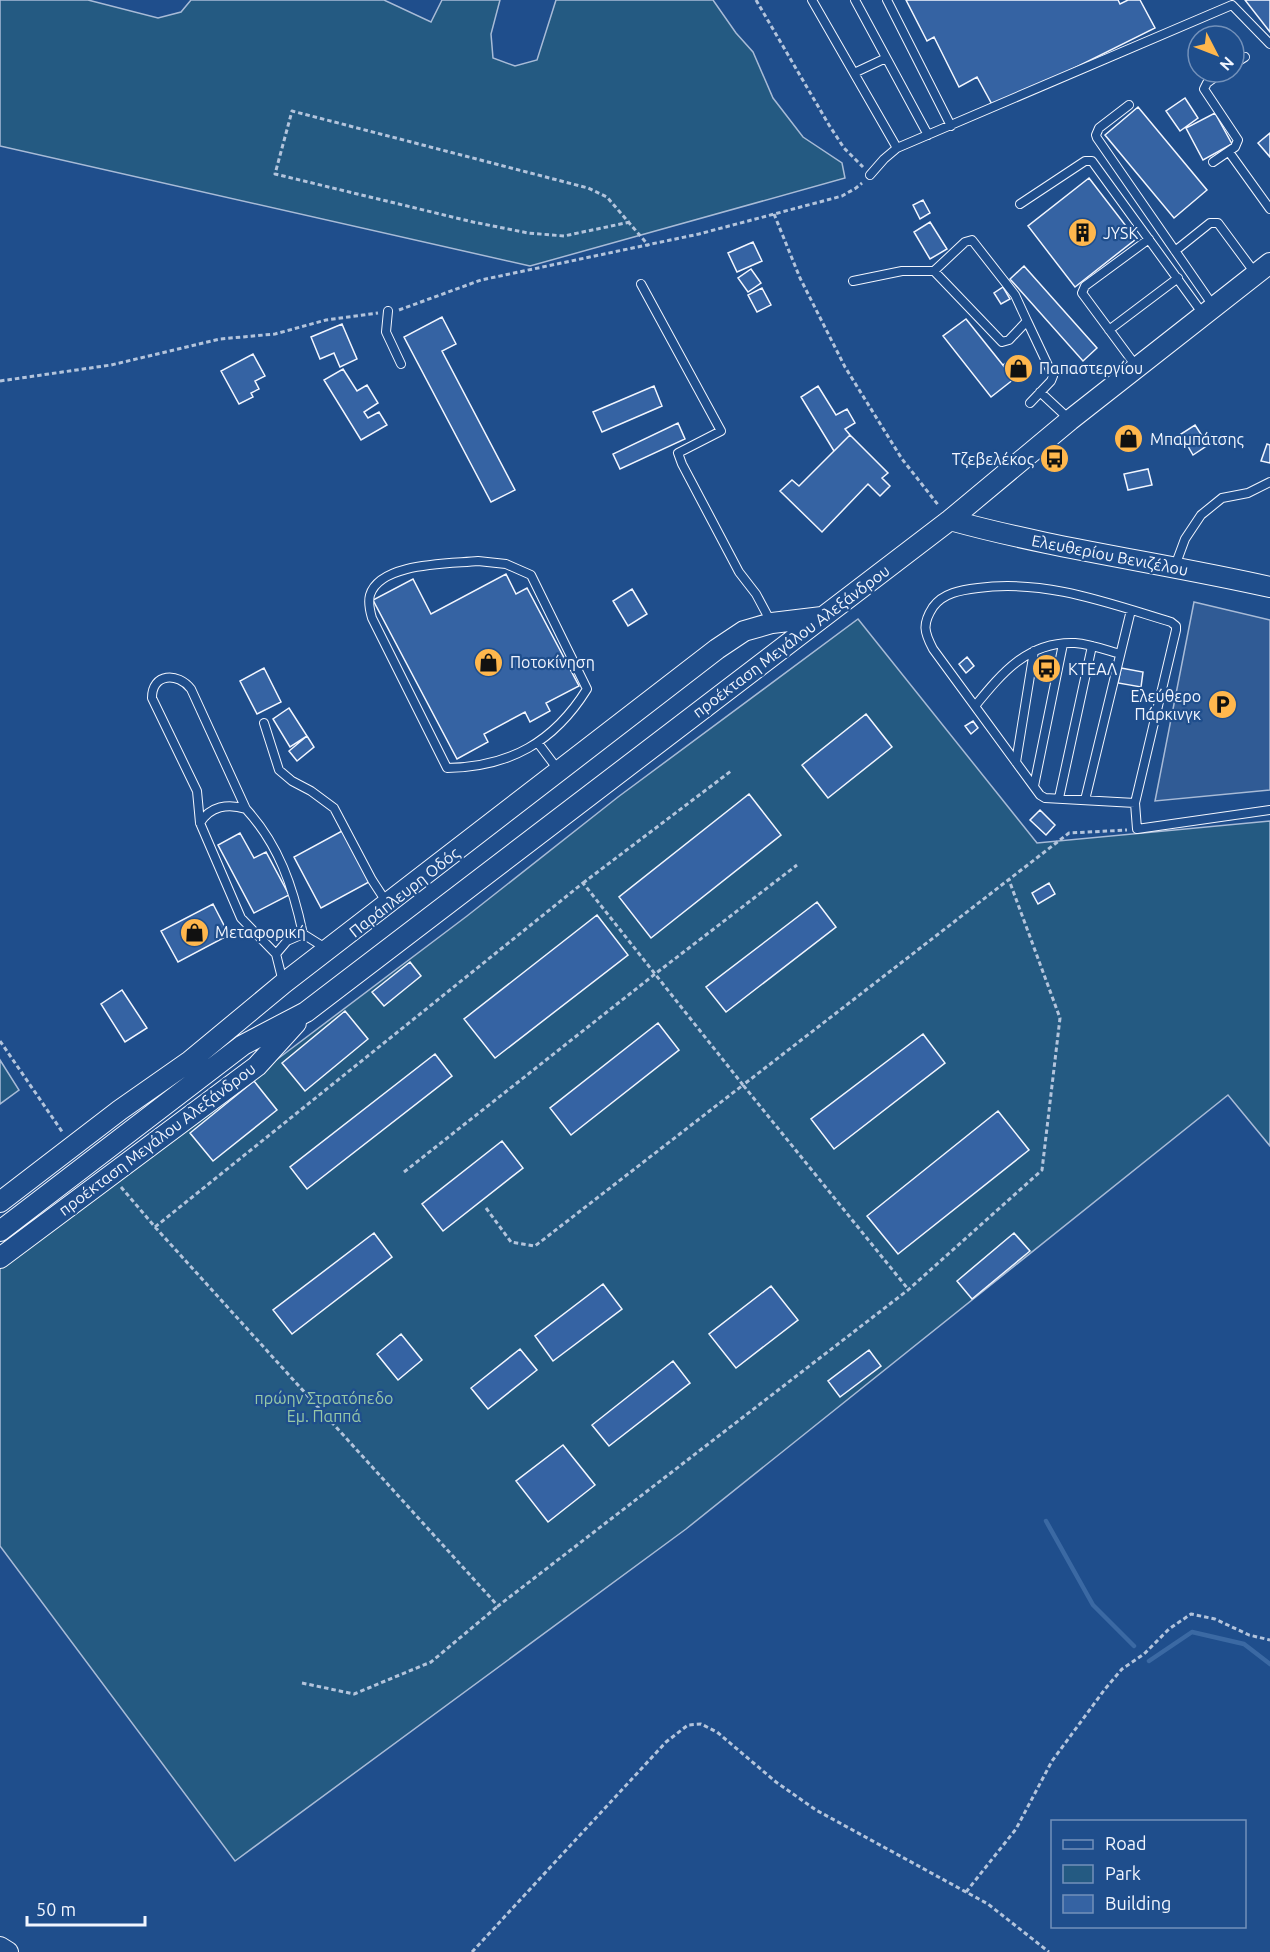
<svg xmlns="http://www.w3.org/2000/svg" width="1270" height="1952" font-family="Ubuntu,sans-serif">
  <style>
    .green { fill: #245a82; stroke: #a8bbd7; stroke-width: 1.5 }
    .parking { fill: #305b95; stroke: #a8bbd7; stroke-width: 1.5 }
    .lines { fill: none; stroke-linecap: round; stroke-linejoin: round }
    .stream { stroke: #3b69a3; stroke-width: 4.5 }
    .building { fill: #3563a3; stroke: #f2f6ff; stroke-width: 1.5 }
    .lane-casing { stroke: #f2f6ff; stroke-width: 10 }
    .secondary-casing { stroke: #f2f6ff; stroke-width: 22 }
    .path { stroke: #b3c4dc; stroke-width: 3; stroke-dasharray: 4.5 3; stroke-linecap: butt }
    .lane { stroke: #1f4e8c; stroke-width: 8 }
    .secondary { stroke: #1f4e8c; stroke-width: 20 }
    .labels { text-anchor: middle; stroke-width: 4.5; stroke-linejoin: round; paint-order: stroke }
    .poi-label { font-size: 16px; fill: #f2f6ff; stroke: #1f4e8c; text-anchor: start }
    .street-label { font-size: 16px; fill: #f2f6ff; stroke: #1f4e8c }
    .park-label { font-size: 16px; fill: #97c8a6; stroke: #1f4e8c }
  </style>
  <rect width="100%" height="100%" fill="#1f4e8c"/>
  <path class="green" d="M0,0H88L158,18L181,12L191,0H384L431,22L442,0H500L491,34L493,58L515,66L537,60L556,0H713L736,33L753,52L773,98L803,137L842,163L845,178L530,266L0,146Z
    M858,619L1037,843L1270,821V1146L1228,1095L686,1529L235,1861L0,1546V1263L259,1073L467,916L618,797Z
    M0,1060L19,1090L0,1104Z"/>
  <path class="parking" d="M1194,602L1270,620V790L1155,801Z"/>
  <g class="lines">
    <path class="stream" d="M1046,1521L1093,1605L1134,1646
      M1149,1661L1192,1632L1244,1644L1270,1664"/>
  </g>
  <path class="building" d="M906,0H1118L1120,4L1128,0H1140L1155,28L994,108L977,77L959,87L934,37L927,41Z
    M1245,0H1270V32Z
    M1185,98L1198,118L1180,131L1166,111Z
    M1138,107L1207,190L1174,218L1105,135Z
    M1215,113L1232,144L1203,160L1186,128Z
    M1270,133V157L1258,143Z
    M1089,178L1136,239L1075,287L1028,226Z
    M923,200L930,213L920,219L913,205Z
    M930,222L947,249L930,259L914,232Z
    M753,242L762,261L737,272L728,253Z
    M1024,266L1097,348L1083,361L1010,279Z
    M751,269L761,283L748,292L738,278Z
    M1003,287L1010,299L1001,304L994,293Z
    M762,288L771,305L757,312L748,295Z
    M442,317L456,344L442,351L515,490L491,502L404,337Z
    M966,319L1014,379L991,397L943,336Z
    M342,324L357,359L340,367L334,353L320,359L311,337Z
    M253,354L265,376L255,381L259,389L251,393L253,397L239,404L221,371Z
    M1016,356L1027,371L1014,379L1003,365Z
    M343,369L357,391L367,385L378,403L364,412L368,418L379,412L387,425L361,440L324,380Z
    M654,386L662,406L602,432L593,412Z
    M818,386L836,415L847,409L855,423L845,429L850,435L834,451L801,397Z
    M678,423L685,439L620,469L613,454Z
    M1195,425L1208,445L1193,455L1181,434Z
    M850,435L888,473L882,478L890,486L880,496L868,484L822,532L780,491L792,480L799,486Z
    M1267,444L1270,445V463L1261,461Z
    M1148,469L1152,485L1128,490L1124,474Z
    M506,574L516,594L527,588L579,686L546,703L550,711L530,722L525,712L484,734L488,742L457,759L373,600L413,579L431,614Z
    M632,589L647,614L628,626L613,601Z
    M967,657L974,666L966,673L959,664Z
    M264,668L281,702L257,714L240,681Z
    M1121,668L1143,672L1141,687L1118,683Z
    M289,708L307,736L290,747L273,719Z
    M866,714L892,747L828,798L802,765Z
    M973,721L978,728L971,734L965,726Z
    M307,736L314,747L297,761L289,751Z
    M749,794L781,835L651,938L619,897Z
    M1040,810L1055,825L1046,835L1030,820Z
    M342,831L369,882L321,908L294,857Z
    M240,833L254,858L266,852L289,895L254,913L218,845Z
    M1049,883L1055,894L1038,904L1032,893Z
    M817,902L836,927L726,1012L706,987Z
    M213,904L229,935L178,962L161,931Z
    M597,915L628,955L495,1058L464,1019Z
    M410,962L421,976L384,1006L372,992Z
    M122,990L147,1028L125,1042L101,1004Z
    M345,1011L368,1039L305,1091L282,1063Z
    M658,1023L679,1050L571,1135L550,1108Z
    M923,1034L945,1063L834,1149L811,1119Z
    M435,1054L452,1076L307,1189L290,1167Z
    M254,1081L277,1110L213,1161L190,1133Z
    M998,1111L1029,1150L898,1254L867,1216Z
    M502,1141L523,1168L443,1231L422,1204Z
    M374,1233L392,1257L292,1334L273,1310Z
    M1014,1233L1030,1251L972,1299L957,1281Z
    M603,1284L622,1309L553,1361L535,1336Z
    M771,1286L798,1320L736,1368L709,1334Z
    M401,1334L422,1360L398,1380L377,1354Z
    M520,1349L537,1370L488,1409L471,1388Z
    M869,1350L881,1366L840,1397L828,1381Z
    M673,1361L690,1383L609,1446L592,1425Z
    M563,1445L595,1485L548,1522L516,1481Z"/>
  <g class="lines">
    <defs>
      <path id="lane" d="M812,0L897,148
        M855,0L928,135
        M887,0L951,126
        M1234,64L1245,57
        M854,73L886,58
        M1129,105L1099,128L1096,135L1097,138L1214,307
        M1229,152L1270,209
        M1213,162L1235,147L1238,140L1204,89L1207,83L1222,72
        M870,175L884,159L897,148L1232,5L1270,44
        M1020,204L1085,161H1092L1203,314
        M1175,251L1210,223H1218L1255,273
        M934,271L1002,342L1009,340L1027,321L1053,376L1051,381L1030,403
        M853,281L902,271H934L965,242L972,240L1015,295L1027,321
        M641,284L721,431L678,453L682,464L739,572L756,594L771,622
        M388,311L386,332L401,364
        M1109,330L1178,278
        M1136,366L1082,293L1085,286L1149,239
        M1040,392L1069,419
        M478,561L506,564L531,575L587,689C554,742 510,767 447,768L372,618C370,611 368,602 370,595C380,562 450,564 478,561Z
        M1175,566L1185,539L1201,515L1222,498L1248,493L1270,482
        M975,706C1002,673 1028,641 1075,643C1090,644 1106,650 1120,654
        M264,723L279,770L292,781L311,791L334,808L372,880L387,903
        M538,743L559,771
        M1016,762L1034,651
        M1034,786L1063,644
        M1059,798L1092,646
        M1085,800L1131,610
        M1135,803L1045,798L1040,795L933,649C924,632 922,624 933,607C943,593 961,590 978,588C1045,579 1108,603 1171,622L1176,626V630L1135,803L1137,829L1270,810
        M200,823C210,806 228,803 246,809
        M276,954L287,941L303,934
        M283,982L276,954L241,918L200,823L197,791L152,698C152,673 178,672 191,689L246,809C279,845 293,887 303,934L327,949"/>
      <path id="secondary" d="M950,520C1055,549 1164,563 1270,587
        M0,1202L120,1110L190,1061L284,983L717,649L744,631L772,623L822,617
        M0,1231L243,1045L306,1012L950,520L1070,420L1270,263
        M0,1258L257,1066L296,1023
        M0,1947L8,1952"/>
    </defs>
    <use href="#lane" class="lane-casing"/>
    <use href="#secondary" class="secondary-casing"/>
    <path class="path" d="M756,0L829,125L844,148L863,167
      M774,214L800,278L845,367L902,459L939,506
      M630,222L564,236L528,233L473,222L275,174L292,111L588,188L607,197L649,246
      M399,310L481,280L699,234L842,196L856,188L862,183
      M0,381L111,365L220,339L275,334L326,320L378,313
      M583,883L731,771
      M0,1041L63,1133
      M404,1172L655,974L797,865
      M121,1187L155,1227L583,883L743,1085L1069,833L1127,830
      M486,1208L511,1242L535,1246L743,1085L908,1289
      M155,1227L498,1606L908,1290L1042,1170L1060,1018L1009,880
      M302,1683L354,1694L431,1662L498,1606
      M966,1892L1016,1829L1052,1761L1105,1689L1122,1669L1144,1654L1169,1629L1191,1614L1215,1619L1249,1635L1270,1640
      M472,1952L666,1742L688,1725L701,1724L717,1732L776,1782L816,1810L988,1904L1049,1952"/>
    <use href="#lane" class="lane"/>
    <use href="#secondary" class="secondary"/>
  </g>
  <defs>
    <symbol id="building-disc" viewBox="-11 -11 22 22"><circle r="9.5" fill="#ffb74d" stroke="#1f4e8c"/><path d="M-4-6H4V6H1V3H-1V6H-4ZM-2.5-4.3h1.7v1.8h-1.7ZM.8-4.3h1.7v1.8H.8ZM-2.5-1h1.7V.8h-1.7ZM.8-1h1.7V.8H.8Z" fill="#111"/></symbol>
    <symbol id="shop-disc" viewBox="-11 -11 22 22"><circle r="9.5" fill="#ffb74d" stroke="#1f4e8c"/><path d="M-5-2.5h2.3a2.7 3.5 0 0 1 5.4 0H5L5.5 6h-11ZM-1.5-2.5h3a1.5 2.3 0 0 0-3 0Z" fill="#111"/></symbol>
    <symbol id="bus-disc" viewBox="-11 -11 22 22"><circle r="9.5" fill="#ffb74d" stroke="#1f4e8c"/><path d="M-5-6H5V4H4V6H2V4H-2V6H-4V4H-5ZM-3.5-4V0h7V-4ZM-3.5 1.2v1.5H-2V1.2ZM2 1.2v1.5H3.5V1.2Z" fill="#111"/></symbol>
    <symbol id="parking-disc" viewBox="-11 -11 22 22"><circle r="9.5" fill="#ffb74d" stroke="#1f4e8c"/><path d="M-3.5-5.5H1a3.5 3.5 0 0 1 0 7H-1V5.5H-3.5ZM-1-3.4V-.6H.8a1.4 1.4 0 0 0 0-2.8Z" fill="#111"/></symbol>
  </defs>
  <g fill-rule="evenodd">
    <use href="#building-disc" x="1066" y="216" width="33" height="33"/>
    <use href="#shop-disc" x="1002" y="352" width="33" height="33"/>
    <use href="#shop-disc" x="1112" y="422" width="33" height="33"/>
    <use href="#bus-disc" x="1038" y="442" width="33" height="33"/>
    <use href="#shop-disc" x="472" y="646" width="33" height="33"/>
    <use href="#bus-disc" x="1030" y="652" width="33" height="33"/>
    <use href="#parking-disc" x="1206" y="688" width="33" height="33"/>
    <use href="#shop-disc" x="178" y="916" width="33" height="33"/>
  </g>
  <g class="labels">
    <g class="poi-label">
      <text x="1103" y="239">JYSK</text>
      <text x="1039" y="374">Παπαστεργίου</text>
      <text x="1150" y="445">Μπαμπάτσης</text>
      <text x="1034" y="465" text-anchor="end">Τζεβελέκος</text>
      <text x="510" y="668">Ποτοκίνηση</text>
      <text x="1068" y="675">ΚΤΕΑΛ</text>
      <text x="1201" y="702" text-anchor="end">Ελεύθερο<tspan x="1201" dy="18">Πάρκινγκ</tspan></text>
      <text x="215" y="938">Μεταφορική</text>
    </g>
    <g class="street-label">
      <text transform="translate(1110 555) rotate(11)" y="6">Ελευθερίου Βενιζέλου</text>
      <text transform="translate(791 641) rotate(-37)" y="6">προέκταση Μεγάλου Αλεξάνδρου</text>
      <text transform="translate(404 892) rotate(-38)" y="6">Παράπλευρη Οδός</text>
      <text transform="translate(157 1139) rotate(-37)" y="6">προέκταση Μεγάλου Αλεξάνδρου</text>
    </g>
    <g class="park-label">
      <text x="324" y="1404">πρώην Στρατόπεδο<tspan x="324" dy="18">Εμ. Παππά</tspan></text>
    </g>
  </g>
  <rect x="1051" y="1820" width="195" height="108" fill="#1f4e8c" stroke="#7391ba" stroke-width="1.5"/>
  <rect x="1063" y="1840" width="30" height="9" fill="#1f4e8c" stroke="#7391ba" stroke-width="1.5"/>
  <text x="1105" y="1850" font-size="18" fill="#f2f6ff">Road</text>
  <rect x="1063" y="1865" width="30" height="18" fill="#245a82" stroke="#7391ba" stroke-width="1.5"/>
  <text x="1105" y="1880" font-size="18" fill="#f2f6ff">Park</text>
  <rect x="1063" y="1895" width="30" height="18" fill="#3563a3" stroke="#7391ba" stroke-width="1.5"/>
  <text x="1105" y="1910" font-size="18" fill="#f2f6ff">Building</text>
  <g transform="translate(1216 54) rotate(132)"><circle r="28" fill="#1f4e8c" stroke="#7391ba" stroke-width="1.5"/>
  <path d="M0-4.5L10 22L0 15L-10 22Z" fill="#ffb74d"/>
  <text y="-9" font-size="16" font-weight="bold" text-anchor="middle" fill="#f2f6ff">N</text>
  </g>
  <path d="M27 1916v9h118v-9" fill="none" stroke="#f2f6ff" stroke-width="3"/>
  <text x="36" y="1916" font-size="18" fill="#f2f6ff" stroke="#1f4e8c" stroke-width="4.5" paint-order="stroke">50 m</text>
</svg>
